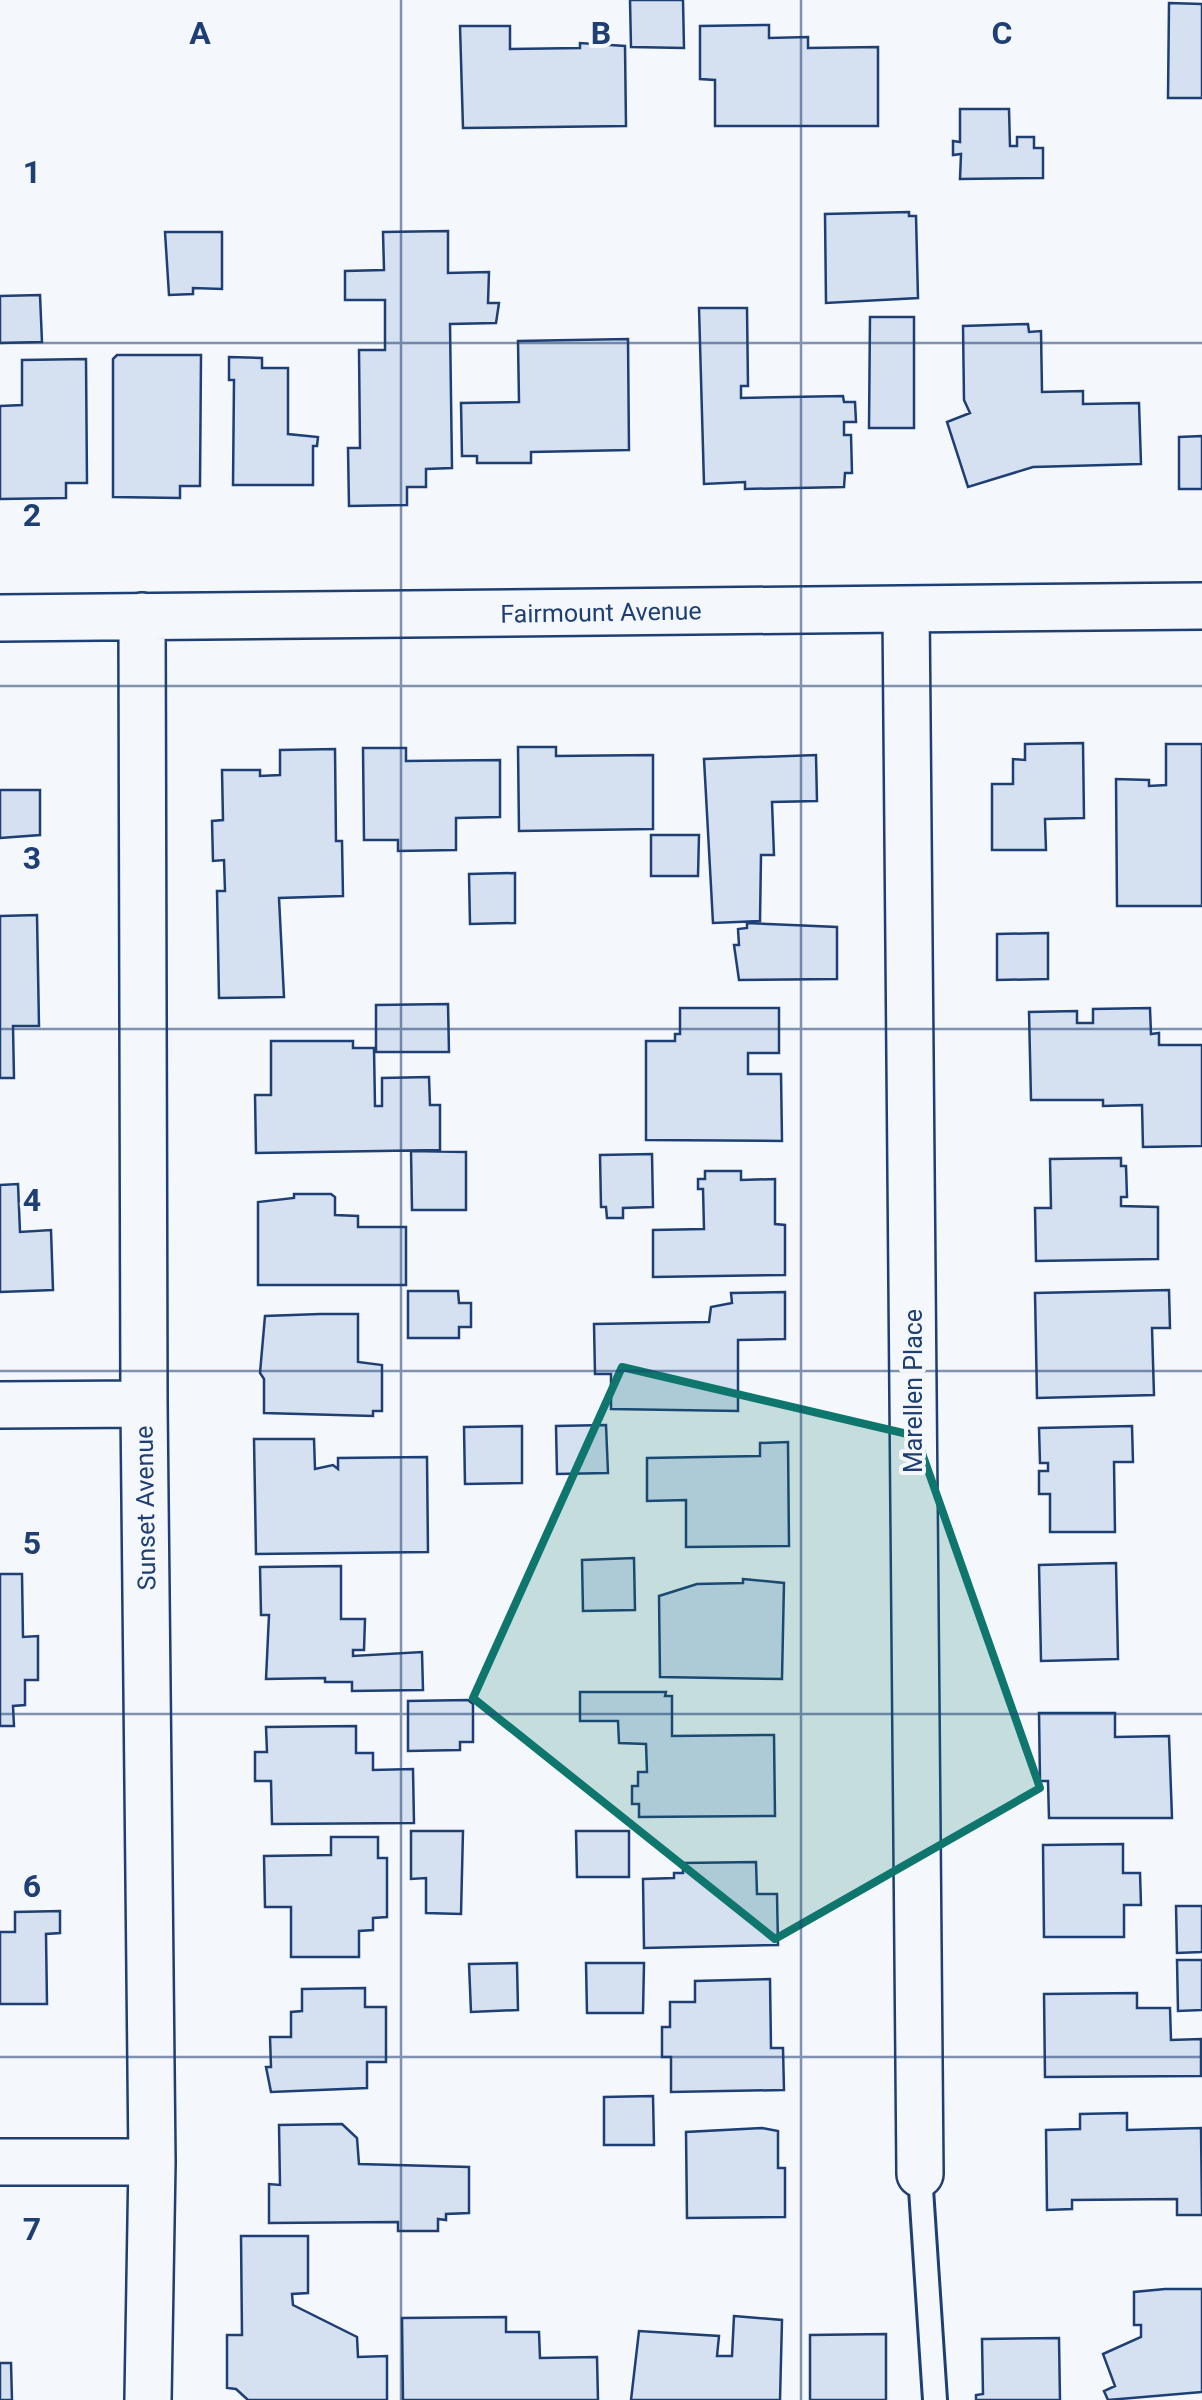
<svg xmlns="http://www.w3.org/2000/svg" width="1202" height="2400" font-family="Roboto,sans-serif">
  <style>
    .building { fill: #d5e0f0; stroke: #1d3f73; stroke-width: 2.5 }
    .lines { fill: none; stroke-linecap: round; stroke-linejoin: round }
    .service-casing { stroke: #1d3f73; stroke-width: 28 }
    .minor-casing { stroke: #1d3f73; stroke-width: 50 }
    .service { stroke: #f4f7fb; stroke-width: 22 }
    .minor { stroke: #f4f7fb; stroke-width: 45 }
    .marked { fill: #0f766e; fill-opacity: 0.2; stroke: #0f766e; stroke-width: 8; stroke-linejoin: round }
    .grid { fill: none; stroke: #1d3f73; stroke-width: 2.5; stroke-opacity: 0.55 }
    .labels { text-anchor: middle; stroke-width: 8; stroke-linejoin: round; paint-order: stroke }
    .street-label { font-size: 25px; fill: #1d3f73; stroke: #f4f7fb }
    .grid-label { font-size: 32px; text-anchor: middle; font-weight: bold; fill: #1d3f73; stroke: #f4f7fb; stroke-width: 8; stroke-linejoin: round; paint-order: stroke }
  </style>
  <rect width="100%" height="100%" fill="#f4f7fb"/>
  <path class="building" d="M630,0H683L684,48L631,47Z
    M1169,3L1202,4V98H1168Z
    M769,25V38L808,37V48L878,47V126H715V80L700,79V26Z
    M460,26H510V49L580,48V43L625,46L626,126L463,128Z
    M960,109H1009L1010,146H1017V137H1034V148H1043V178L960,179L961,154L953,155V141L960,142Z
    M909,212V216H916L918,298L826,303L825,214Z
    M448,231V273L489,272L488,303H499L496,323L450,324L452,468L426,469V487H407V505L349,506L348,448H360L359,350H385V300H345V271L384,270L383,232Z
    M165,232H222V289L193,288V294L169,295Z
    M40,295L42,342L0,343V296Z
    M699,308H747L748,386H741V398L843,396L844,402H855L856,422H844V435H851L852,473H845L844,487L745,489V482L704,484Z
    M870,317H914V428H869Z
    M1028,324L1029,332L1041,331L1042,392L1083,391V404L1139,403L1141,464L1033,467L968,487L947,422L970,413L964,400L963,326Z
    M628,339L629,450L531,452V463H477V456H462L461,403L519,402L518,341Z
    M117,355H201L200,486H180V498L113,497V359Z
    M229,357L262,358V368H288V434L318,437L317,446H313V485H233L234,380H229Z
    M86,359L87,483H66V498L0,499V406L22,405V360Z
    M1202,436V489H1179V437Z
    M1083,743L1084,818L1045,819L1046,850H992V784H1013V759L1025,760V744Z
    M1166,744H1202V906H1117L1116,779L1149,780V786L1166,785Z
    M518,747H556V756L653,755V829L519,831Z
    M363,748H406V761L500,760V817L456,818V850L398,851V840H364Z
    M335,749L336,841H342L343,896L279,898L284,997L219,998L217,891H225L224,860L213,861L212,821L223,820L222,770H260V776L280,775V750Z
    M816,755L817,801L772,802L774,855H761L760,921L713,923L704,759Z
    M0,790H40V835L0,838Z
    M651,835H699L698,876H651Z
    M515,873V923L470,924L469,874Z
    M37,915L39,1026H13L14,1078H0V916Z
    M747,923L837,927V979L739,980L734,945H739L738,929L747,928Z
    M1048,933V979L997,980V934Z
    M448,1004L449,1052H376V1005Z
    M680,1008H779V1053H748V1074H781L782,1141L646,1140V1041H675V1034H680Z
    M1150,1008L1151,1034L1159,1033V1045H1202V1146L1143,1147L1142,1105L1103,1106V1100H1031L1029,1012L1077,1011V1023H1093V1009Z
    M271,1041H353V1048H374L375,1106H382V1078L429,1077L430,1105H440V1150L256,1153L255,1095H271Z
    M411,1151L466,1152V1210H412Z
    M652,1154L653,1207L623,1208V1218H607L606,1207H601L600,1155Z
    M1121,1158V1166H1126L1127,1197H1121V1206L1158,1207V1259L1036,1261L1035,1208H1051L1050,1159Z
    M705,1171H741V1180L775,1179V1224L785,1225V1275L653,1277V1230L704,1229L703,1189H698V1179H705Z
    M18,1184L20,1232L51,1230L53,1290L0,1292V1185Z
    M294,1194H331L335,1197V1215L358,1216V1227H406V1285H258V1202L294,1198Z
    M1169,1290L1170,1328H1152L1154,1395L1037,1398L1035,1293Z
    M408,1291H458L459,1303H471V1327H459V1338H408Z
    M785,1292V1339L738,1340V1411L611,1409V1374H595L594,1324L709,1322L711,1307L732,1303L731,1293Z
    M320,1314H358V1362L382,1365V1411H373V1416L264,1413V1379L260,1373L265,1316Z
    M606,1425L608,1473L557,1474L556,1426Z
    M522,1426V1483L465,1484L464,1427Z
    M1132,1426L1133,1462H1114L1115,1532H1050V1494H1039V1471H1048V1463H1040L1039,1428Z
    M254,1439H314L315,1469L333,1465L338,1469V1458L427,1457L428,1552L256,1554Z
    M788,1442L789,1546L686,1547V1500L647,1501V1458L760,1456V1443Z
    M634,1558L635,1610L583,1611L582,1560Z
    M1116,1563L1118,1659L1041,1661L1039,1565Z
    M341,1566V1619H365L364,1650H353V1656L422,1652L423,1690L352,1691V1682H325V1678L266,1679L269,1615H261L260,1567Z
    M0,1574H22L23,1637L38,1636V1680H25V1705L13,1706L14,1726H0Z
    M743,1579L784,1583L782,1679L660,1677L659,1596L697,1584L743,1583Z
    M580,1692H666L665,1696H672V1736L774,1735L775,1816L639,1817V1804H632V1786H638V1772H647L646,1744L619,1743L618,1721H580Z
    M468,1700L473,1704V1742H460V1750L408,1751V1701Z
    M1039,1713H1115V1737L1169,1736L1172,1818H1049L1048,1781H1040Z
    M356,1726V1753H373V1770L413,1769L414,1823L272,1824L271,1781H255V1752H267L266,1727Z
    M411,1831H463L461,1914L426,1913V1878L411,1879Z
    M576,1831H629V1877H577Z
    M331,1837H378V1858H387V1917L373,1918V1930L359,1931V1957H291V1907H265L264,1856L331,1855Z
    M1123,1844V1873H1140L1141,1905H1124V1937H1044L1043,1845Z
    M756,1862L757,1894H777L778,1945L644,1948L643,1879L674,1878V1873H683V1863Z
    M1176,1906H1202V1952L1177,1953Z
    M60,1911V1933L46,1934L47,2004H0V1932H15V1912Z
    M1177,1960H1202V2010L1178,2011Z
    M517,1963L518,2010L471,2012L469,1964Z
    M586,1963H644L643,2013H587Z
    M770,1979L771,2048H783L784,2090L671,2092V2057H662V2027H670V2002H695V1981Z
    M365,1988V2007H386V2062H367V2088L271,2092L266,2067H271L270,2037H291V2012L302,2011V1989Z
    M1137,1993V2008H1170L1171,2040L1201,2039V2076L1045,2077L1044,1994Z
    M653,2096L654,2145H604V2097Z
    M1127,2113V2130L1201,2128L1202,2215H1177V2199L1072,2200V2209L1047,2210L1046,2130L1080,2129V2114Z
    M342,2124L357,2138L359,2164L469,2167V2213L446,2214V2220L438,2219V2231H398V2222L269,2223V2184L280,2185L279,2125Z
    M762,2128L778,2131V2168H785V2217L687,2218L686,2132Z
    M241,2236H308V2293L292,2294L293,2305L357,2337L358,2357L387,2356V2400H248L236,2389L227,2388V2335H242Z
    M1165,2289H1202V2392L1108,2400L1104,2391L1115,2386L1103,2354L1141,2337V2325H1134V2292Z
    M734,2316L782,2320L780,2400H631L639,2331L719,2336L717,2356H732Z
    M506,2317V2332H539L540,2358L597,2357L598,2400H403L402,2318Z
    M886,2334V2400H810V2335Z
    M1059,2338L1060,2400H976V2395L983,2394L982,2339Z
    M0,2363H11L12,2400H0Z"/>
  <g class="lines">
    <defs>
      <path id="service" d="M920,2174L935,2400"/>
      <path id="minor" d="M906,609L920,2174
        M142,616L144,1404L152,2162L148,2400
        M0,618L1202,606
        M0,1405L144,1404
        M0,2162H152"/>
    </defs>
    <use href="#service" class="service-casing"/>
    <use href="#minor" class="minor-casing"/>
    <use href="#service" class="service"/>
    <use href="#minor" class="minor"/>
  </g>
  <path class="marked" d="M622,1367L916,1436L1040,1788L775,1939L473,1698Z"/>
  <path class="grid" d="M401,0V2400M801,0V2400M0,343H1202M0,686H1202M0,1029H1202M0,1371H1202M0,1714H1202M0,2057H1202"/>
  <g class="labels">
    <g class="street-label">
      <text transform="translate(601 612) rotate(-1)" y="9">Fairmount Avenue</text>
      <text transform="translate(913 1391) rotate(-90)" y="9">Marellen Place</text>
      <text transform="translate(145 1508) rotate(-91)" y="9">Sunset Avenue</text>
    </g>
  </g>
  <g class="grid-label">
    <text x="200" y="44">A</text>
    <text x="601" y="44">B</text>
    <text x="1002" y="44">C</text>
    <text x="32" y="183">1</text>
    <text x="32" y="526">2</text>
    <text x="32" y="869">3</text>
    <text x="32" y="1211">4</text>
    <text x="32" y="1554">5</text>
    <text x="32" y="1897">6</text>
    <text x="32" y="2240">7</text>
  </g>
</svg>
